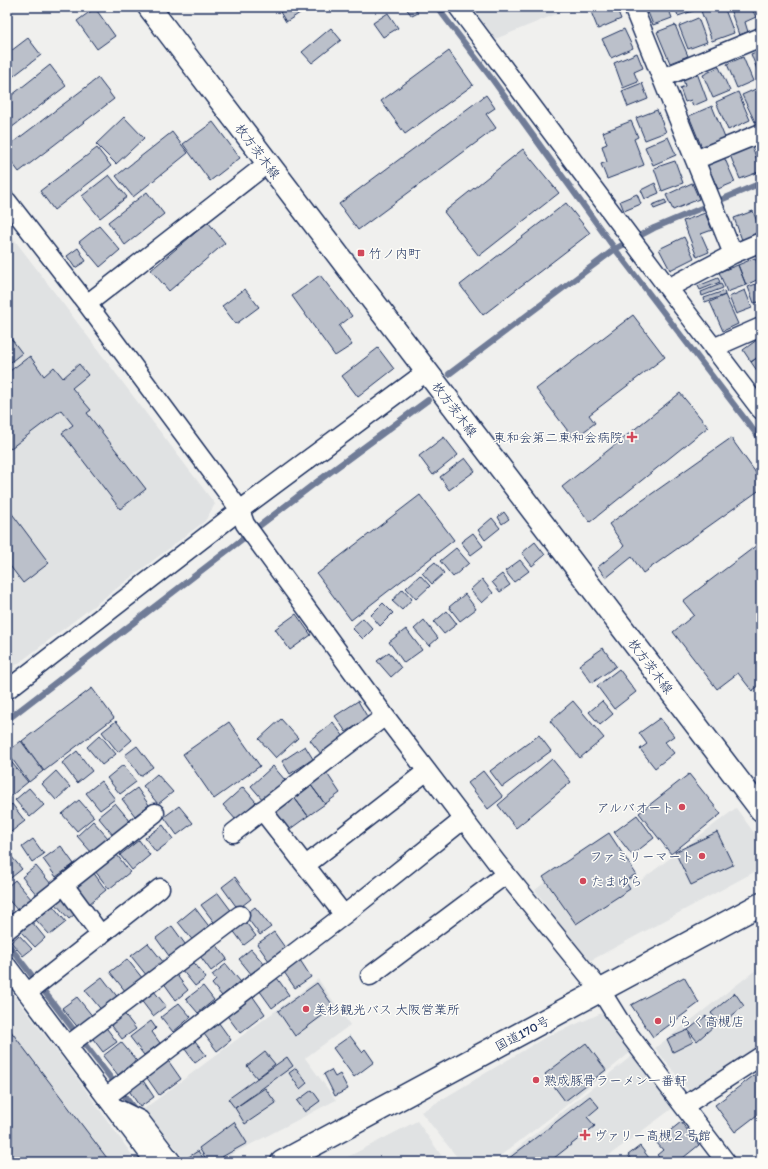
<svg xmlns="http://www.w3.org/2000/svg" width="768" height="1169" font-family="Itim,'Klee One',sans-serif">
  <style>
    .built { fill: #e0e2e3 }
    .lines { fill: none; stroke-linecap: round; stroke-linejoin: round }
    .stream { stroke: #6f7b97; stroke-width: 6 }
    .building { fill: #bbc0ca; stroke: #1b2f5e }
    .minor-casing { stroke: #1b2f5e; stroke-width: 21 }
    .secondary-casing { stroke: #1b2f5e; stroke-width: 25 }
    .trunk-casing { stroke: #1b2f5e; stroke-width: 25 }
    .minor { stroke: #fdfcf7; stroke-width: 18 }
    .secondary { stroke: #fdfcf7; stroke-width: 22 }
    .trunk { stroke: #fdfcf7; stroke-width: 22 }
    .poi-dot { fill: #d1495b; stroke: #fdfcf7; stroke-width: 1.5 }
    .labels { text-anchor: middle; stroke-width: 3; stroke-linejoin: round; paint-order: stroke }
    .street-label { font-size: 13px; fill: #1b2f5e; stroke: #fdfcf7 }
    .poi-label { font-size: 13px; fill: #1b2f5e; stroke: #fdfcf7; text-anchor: start }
  </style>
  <rect width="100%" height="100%" fill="#f0f0ee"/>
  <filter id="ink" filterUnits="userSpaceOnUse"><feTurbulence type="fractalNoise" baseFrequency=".025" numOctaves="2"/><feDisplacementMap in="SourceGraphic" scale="8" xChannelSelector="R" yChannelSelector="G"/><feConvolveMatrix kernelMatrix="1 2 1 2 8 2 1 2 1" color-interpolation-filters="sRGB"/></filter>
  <g filter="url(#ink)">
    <path class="built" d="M469,7H573L493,40Z
      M7,230L215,504L205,521L7,672Z
      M736,808L760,841L761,859L756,871L588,962L535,890L606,834L640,881Z
      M761,966V1044L689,1091L655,1048Z
      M318,979L350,1025L305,1058L336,1100L217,1162H187L144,1109Z
      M7,986L75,1075L137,1162H7Z
      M604,1012L632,1051L563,1108L492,1162H461L421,1112L544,1038Z
      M634,1054L673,1108L600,1162H500Z
      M417,1121L446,1162H338Z"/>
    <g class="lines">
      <path class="stream" d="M437,7L492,79L615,249L761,440
        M449,374L615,249L654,228L761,183
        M7,720L310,487L428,400
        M7,943L136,1111"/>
    </g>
    <path class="building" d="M287,7H301L303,11L286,22L280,12Z
      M405,7H413L418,13L412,16Z
      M589,7H616L621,19L598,29Z
      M646,7H668L672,18L653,25Z
      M675,7H695L696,10L678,16Z
      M714,7H724L734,33L712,41L701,11Z
      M751,7L756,17L745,22L748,32L739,35L730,9Z
      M95,8L115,36L97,49L77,21Z
      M388,13L398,28L383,37L373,23Z
      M698,18L707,42L688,49L679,26Z
      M675,25L688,56L670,63L657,32Z
      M331,28L341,40L312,63L302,52Z
      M624,29L633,48L611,58L602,39Z
      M28,38L41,55L7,81V54Z
      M761,50V77H760L751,54Z
      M449,51L473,85L405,134L381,101Z
      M637,53L643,68L634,72L638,82L623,88L614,63Z
      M743,57L753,81L737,88L727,64Z
      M50,65L66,86L11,128L7,122V99Z
      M719,67L730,91L713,98L703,75Z
      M697,73L707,100L693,106L691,100L685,102L680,88L685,86L683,79Z
      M98,78L114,99L19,172L7,156V147Z
      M642,83L648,99L628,107L622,91Z
      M758,88L761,95V119L755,122L742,95Z
      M738,92L750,120L728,130L716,102Z
      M486,95L495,108L486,114L496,128L358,230L339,204Z
      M712,106L725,138L702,148L689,116Z
      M657,110L666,132L645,140L636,118Z
      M124,117L144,138L116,164L96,144Z
      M631,121L638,137L634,139L644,165L607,179L601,164L607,162L602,146L607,144L603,132Z
      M213,122L240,158L210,181L183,144Z
      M172,132L188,153L133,197L116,176Z
      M668,137L676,155L653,165L645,147Z
      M752,146L761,171L740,179L730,155Z
      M97,148L111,166L54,210L40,191Z
      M523,149L559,193L479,256L444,212Z
      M724,157L735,182L718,189L707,165Z
      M675,161L683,183L662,191L654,168Z
      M109,175L127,197L100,218L82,196Z
      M655,183L659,193L645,199L641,190Z
      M692,183L699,199L673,210L666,195Z
      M147,192L164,214L125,245L108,222Z
      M637,194L641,204L624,211L620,201Z
      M665,200L667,204L654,209L652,205Z
      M566,203L590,233L483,315L460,285Z
      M753,211L761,233L742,240L734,218Z
      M705,213L712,230L701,234L709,252L697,257L683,221Z
      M208,222L225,243L169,291L151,270Z
      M99,226L120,250L100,267L79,242Z
      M684,237L694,258L670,270L659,249Z
      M78,248L86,261L75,268L67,256Z
      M755,258L761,272V278L746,285L738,265Z
      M738,265L746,285L727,292L719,272Z
      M320,275L352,316L339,326L352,345L335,356L292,296Z
      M718,278L720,282L700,290L698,286Z
      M761,282V311L758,302L754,303L748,287Z
      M721,284L723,288L702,296L701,292Z
      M245,289L259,307L236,324L222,306Z
      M745,290L752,308L736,314L729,297Z
      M724,291L725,295L705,302L704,298Z
      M725,295L738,324L723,331L710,302Z
      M633,315L665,357L589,415L595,423L574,439L536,389Z
      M7,333L22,353L7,365Z
      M761,337V355L751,362L743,350Z
      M378,348L394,369L358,397L342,376Z
      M761,355V374L760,375L751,362Z
      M30,356L44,376L54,367L63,378L79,364L88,375L72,388L91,410L87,413L146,489L120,509L62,433L73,425L61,410L7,451V373Z
      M680,393L708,427L590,522L562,487Z
      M444,437L458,455L433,475L419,456Z
      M731,438L761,480V489L643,573L632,557L606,578L598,567L624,546L609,524Z
      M465,458L475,471L449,490L440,477Z
      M420,495L454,540L351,620L317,574Z
      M7,507L49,563L23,583L7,562Z
      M504,512L509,519L502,524L498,517Z
      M492,518L500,528L485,540L478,530Z
      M473,533L483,546L471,555L461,542Z
      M535,542L545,555L532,566L522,553Z
      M761,542V684L752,691L738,673L717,689L673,632L694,615L683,601Z
      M456,548L469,563L453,577L440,561Z
      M520,560L529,571L514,582L505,571Z
      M435,562L444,573L432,584L422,573Z
      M502,574L510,585L500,592L492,582Z
      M420,575L430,586L416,599L406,588Z
      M482,579L493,593L482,603L470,590Z
      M403,589L412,599L402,610L392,601Z
      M465,594L476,609L460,621L449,607Z
      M383,603L393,613L380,626L371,615Z
      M447,611L457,624L444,634L434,622Z
      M296,614L311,635L290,650L275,629Z
      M363,618L373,629L363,639L352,628Z
      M424,620L438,638L429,646L414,629Z
      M406,629L422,650L404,663L389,642Z
      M603,648L616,666L592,683L579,665Z
      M389,652L401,668L391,677L377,661Z
      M619,669L636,692L614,709L597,686Z
      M92,688L114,718L44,771L22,741Z
      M358,701L368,718L346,732L335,716Z
      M573,701L604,738L580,758L550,721Z
      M602,701L613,714L600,725L589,712Z
      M660,718L674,736L665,742L674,753L655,768L640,749L647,744L639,733Z
      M281,719L298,738L276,758L259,739Z
      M116,721L132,740L118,752L102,732Z
      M229,722L260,766L214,799L183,754Z
      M333,722L344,737L321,754L310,740Z
      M100,735L116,754L102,765L87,747Z
      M539,735L551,751L502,787L490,771Z
      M21,741L43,771L29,782L7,752Z
      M137,746L153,767L140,776L125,755Z
      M305,746L313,759L290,774L282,761Z
      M77,751L92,771L77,783L62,763Z
      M7,757L28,782L7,799Z
      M552,759L571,782L516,828L498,805Z
      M123,765L136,782L120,794L107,778Z
      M273,766L285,780L263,800L251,786Z
      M56,771L70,787L56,800L42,784Z
      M483,771L503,797L488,809L468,783Z
      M326,772L340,793L325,804L310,784Z
      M157,774L173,792L158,804L143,786Z
      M689,774L721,814L671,854L639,813Z
      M101,781L115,799L100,810L86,793Z
      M310,784L325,804L308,816L293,796Z
      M243,787L256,802L236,820L223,805Z
      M29,788L44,805L30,817L15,800Z
      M137,788L149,805L135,816L122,799Z
      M293,796L308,816L286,832L271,812Z
      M79,800L94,817L77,831L62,814Z
      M115,803L130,821L113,835L98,817Z
      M12,804L25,821L7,835V808Z
      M179,806L193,823L177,835L164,817Z
      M637,815L654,838L632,855L614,832Z
      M93,821L108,838L92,853L77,836Z
      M163,825L173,839L156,852L145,838Z
      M717,832L733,865L691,885L675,852Z
      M609,833L636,874L625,881L630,889L576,924L543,877Z
      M33,839L44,854L32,862L22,847Z
      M139,840L150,855L132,870L120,855Z
      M61,846L74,864L56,877L43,859Z
      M117,855L130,872L109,889L95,871Z
      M11,856L22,869L7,881V859Z
      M36,866L51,884L37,895L22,877Z
      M93,872L106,890L89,904L75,886Z
      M235,877L251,899L238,909L222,887Z
      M15,880L32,900L18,911L7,898V887Z
      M218,893L233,913L217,926L201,905Z
      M67,894L80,910L69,919L55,903Z
      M53,906L66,922L50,935L36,920Z
      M255,907L271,927L260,935L245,915Z
      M195,908L211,929L194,942L178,922Z
      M244,920L256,936L244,945L232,929Z
      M32,922L45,938L35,947L21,932Z
      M172,926L188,948L172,960L156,938Z
      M274,932L286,949L269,961L257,944Z
      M19,935L32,949L23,956L11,942Z
      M148,943L164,963L147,976L131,956Z
      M216,944L227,959L211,971L200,956Z
      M251,949L265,965L252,975L239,959Z
      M127,959L143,979L126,992L110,972Z
      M192,960L206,978L195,986L181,969Z
      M300,960L311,977L295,988L284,972Z
      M226,964L240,981L222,996L212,984L216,980L212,975Z
      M175,973L188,990L176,1000L163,982Z
      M275,975L289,995L272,1008L257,987Z
      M102,977L119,999L103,1012L85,990Z
      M684,977L699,1003L653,1037L631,1005Z
      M317,983L334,1007L295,1036L278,1011Z
      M203,986L214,1000L198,1013L186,999Z
      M153,990L166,1006L153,1016L140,999Z
      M735,993L744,1006L720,1025L711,1013Z
      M251,994L265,1014L240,1033L225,1013Z
      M77,997L94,1018L80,1030L62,1008Z
      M179,1003L191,1017L173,1032L161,1017Z
      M123,1012L136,1029L122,1039L109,1022Z
      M706,1016L714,1026L697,1041L688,1030Z
      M216,1019L231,1040L217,1051L201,1030Z
      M151,1021L156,1028L152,1032L160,1043L144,1055L130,1037Z
      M104,1025L117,1042L103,1052L90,1035Z
      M7,1026L110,1162H7Z
      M688,1030L693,1042L673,1052L667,1039Z
      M350,1036L362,1052L365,1049L374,1062L354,1077L333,1048Z
      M192,1037L206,1055L195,1063L182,1045Z
      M121,1042L136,1060L118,1075L103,1056Z
      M586,1043L606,1070L565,1101L545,1074Z
      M265,1052L275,1064L257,1078L247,1066Z
      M287,1057L293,1066L235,1108L228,1099Z
      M167,1059L181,1079L159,1095L145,1075Z
      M296,1068L307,1083L300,1089L289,1073Z
      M331,1070L335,1077L340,1074L348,1089L335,1096L324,1074Z
      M761,1070V1112L735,1132L715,1105Z
      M142,1079L154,1097L140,1107L128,1089Z
      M265,1088L276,1103L245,1124L235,1108Z
      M312,1090L320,1101L305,1112L297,1101Z
      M590,1096L599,1107L587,1117L595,1126L549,1162H504Z
      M234,1122L247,1143L213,1162H208L199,1148Z
      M681,1122L699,1145L678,1162H663L657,1155L663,1150L656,1142Z
      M640,1146L652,1162H633L628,1155Z
      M198,1151L206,1162H190L187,1158Z"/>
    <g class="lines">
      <defs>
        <path id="minor" d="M458,7L668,288L761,410
          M633,7L733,254L668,288
          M662,78L761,37
          M695,160L761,133
          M7,201L87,304L240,510L245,524L385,716L497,863L601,991L624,1028L726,1162
          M733,254L761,242
          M87,304L268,163
          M713,348L761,327
          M7,690L240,510L426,372
          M262,810L344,915
          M233,833L385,716
          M306,865L427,771
          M64,885L101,935
          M7,930L155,813
          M7,966L155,1162
          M370,976L506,874
          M27,993L160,888
          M67,1046L240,915
          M106,1097L344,915L464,819
          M684,1106L761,1056
          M116,1108L140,1120L172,1162"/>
        <path id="secondary" d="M149,7L761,810"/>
        <path id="trunk" d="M282,1162L761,904"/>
      </defs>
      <use href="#minor" class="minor-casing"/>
      <use href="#secondary" class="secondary-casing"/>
      <use href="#trunk" class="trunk-casing"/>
      <use href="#minor" class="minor"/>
      <use href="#secondary" class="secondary"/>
      <use href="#trunk" class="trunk"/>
    </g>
  </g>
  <g class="poi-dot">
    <rect x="357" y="249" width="8" height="8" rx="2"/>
    <path d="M630 431h4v4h4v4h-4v4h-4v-4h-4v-4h4z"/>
    <circle cx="682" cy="807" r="4"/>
    <circle cx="702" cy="856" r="4"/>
    <circle cx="583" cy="881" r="4"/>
    <circle cx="306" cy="1009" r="4"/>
    <circle cx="658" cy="1021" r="4"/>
    <circle cx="536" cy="1080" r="4"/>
    <path d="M583 1129h4v4h4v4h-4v4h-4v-4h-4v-4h4z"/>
  </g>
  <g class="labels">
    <g class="street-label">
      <text transform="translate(258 151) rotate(53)" y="5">枚方茨木線</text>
      <text transform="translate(455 409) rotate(53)" y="5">枚方茨木線</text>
      <text transform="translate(651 666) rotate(53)" y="5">枚方茨木線</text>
      <text transform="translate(522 1033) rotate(-28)" y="5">国道170号</text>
    </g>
    <g class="poi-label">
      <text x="369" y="258">竹ノ内町</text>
      <text x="623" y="442" text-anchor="end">東和会第二東和会病院</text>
      <text x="674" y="812" text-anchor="end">アルバオート</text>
      <text x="694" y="861" text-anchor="end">ファミリーマート</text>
      <text x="591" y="886">たまゆら</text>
      <text x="314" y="1014">美杉観光バス 大阪営業所</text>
      <text x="666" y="1026">りらく高槻店</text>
      <text x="544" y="1085">熟成豚骨ラーメン一番軒</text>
      <text x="594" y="1140">ヴァリー高槻２号館</text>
    </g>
  </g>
  <rect width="768" height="1169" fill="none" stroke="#fdfcf7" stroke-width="24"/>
  <rect x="12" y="12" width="744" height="1145" fill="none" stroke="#1b2f5e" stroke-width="1.5" filter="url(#ink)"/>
</svg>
